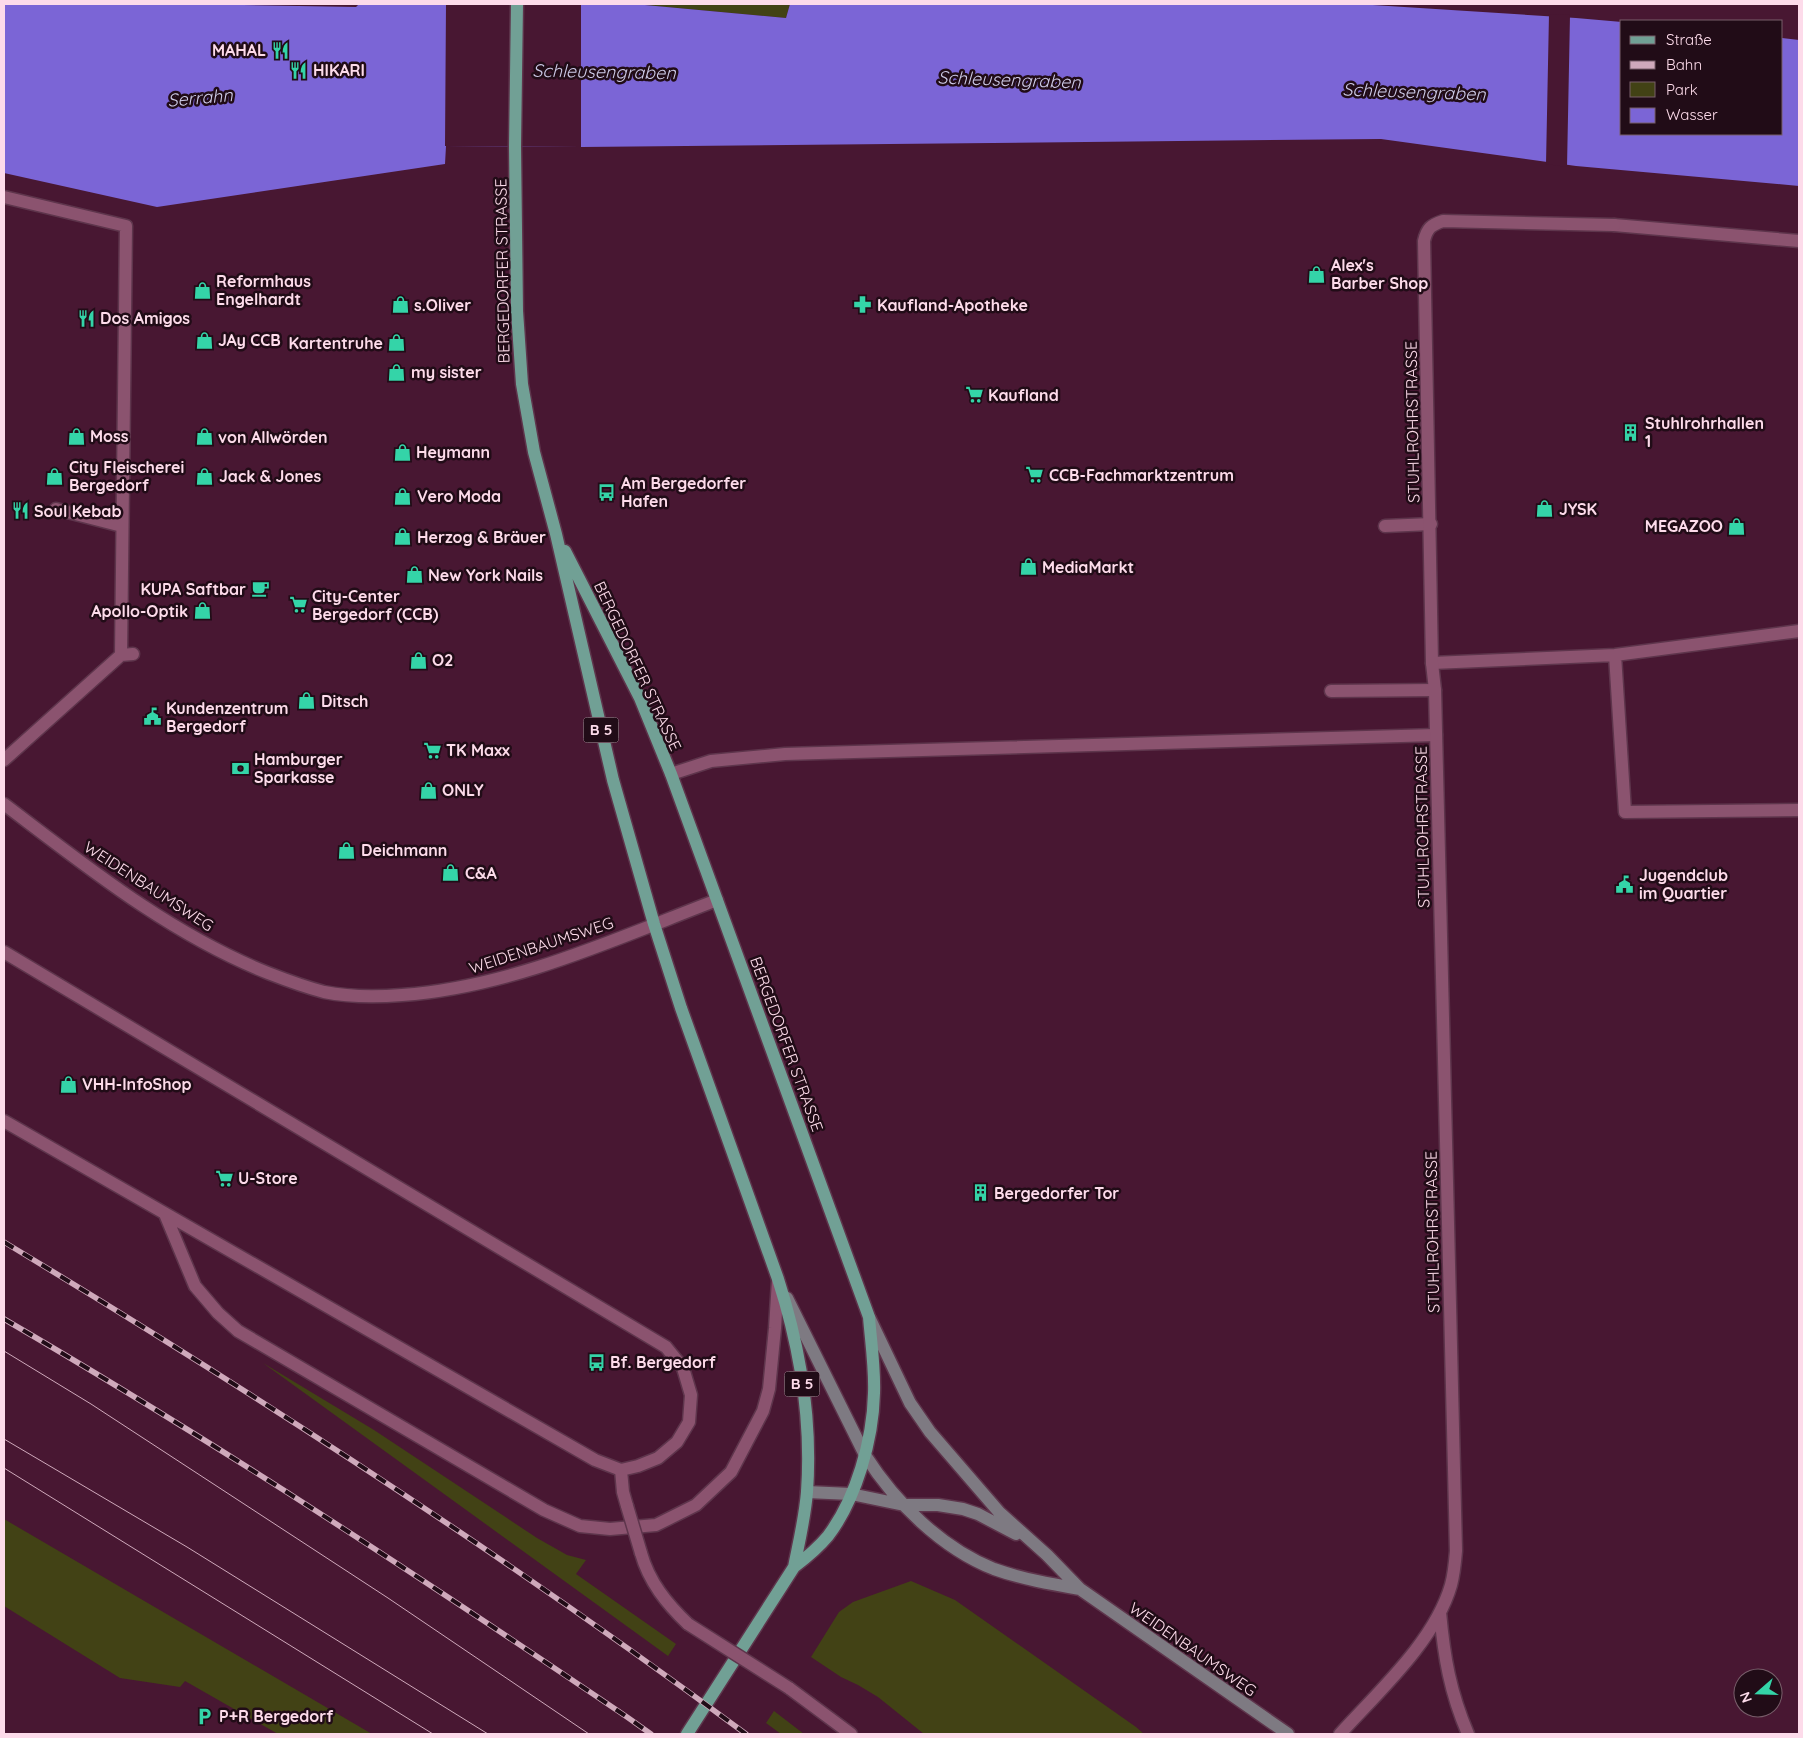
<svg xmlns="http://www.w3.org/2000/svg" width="1803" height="1738" font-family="Quicksand,sans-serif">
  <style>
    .green { fill: #424215 }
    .water { fill: #7b65d6 }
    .pier { fill: #481732 }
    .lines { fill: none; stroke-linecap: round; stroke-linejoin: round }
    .lane-casing { stroke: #5e354c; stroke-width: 15 }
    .street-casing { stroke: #5e354c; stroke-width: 15 }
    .secondary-casing { stroke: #5e354c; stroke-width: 15 }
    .primary-casing { stroke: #5e354c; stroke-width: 15 }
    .lane { stroke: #8b536f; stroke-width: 12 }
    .street { stroke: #8b536f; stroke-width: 12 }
    .secondary { stroke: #7e7a82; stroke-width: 12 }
    .primary { stroke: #71a095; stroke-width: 12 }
    .tram { stroke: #cfa9bb; stroke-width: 1 }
    .rail-casing { stroke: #cfa9bb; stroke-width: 5.5 }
    .rail { stroke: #210c17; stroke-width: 4; stroke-dasharray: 11; stroke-linecap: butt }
    .lane-bridge-casing { stroke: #5e354c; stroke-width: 15; stroke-linecap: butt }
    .lane-bridge { stroke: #8b536f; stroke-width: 12 }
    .labels { text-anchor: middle; stroke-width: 5; stroke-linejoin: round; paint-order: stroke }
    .shield { fill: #210c17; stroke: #bb9dab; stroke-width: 1 }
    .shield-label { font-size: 15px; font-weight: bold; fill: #fddbea }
    .poi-label { font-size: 16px; font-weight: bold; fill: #fddbea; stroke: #210c17; text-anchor: start }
    .street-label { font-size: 16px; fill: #fddbea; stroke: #210c17 }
    .water-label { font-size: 18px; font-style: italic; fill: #cecbe8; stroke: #210c17 }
  </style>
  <rect width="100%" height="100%" fill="#481732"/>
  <path class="green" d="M634,4H790L786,18Z
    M263,1363L374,1430L537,1538L567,1555L586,1560L576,1574L676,1644L668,1656Z
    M4,1519L372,1734H278L185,1681L180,1687L120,1678L4,1606Z
    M911,1581L955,1600L1136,1727L1144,1734H924L878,1697L858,1685L841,1677L811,1657L839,1612L853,1602Z
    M774,1711L804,1734H781L766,1723Z"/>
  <path class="water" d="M4,4H191L356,7L359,4H634L786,18L790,4H1357L1576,18L1622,22V134H1782V38L1799,40V186L1576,166L1381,139L581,147L446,146L445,164L157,207L4,173Z"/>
  <path class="pier" d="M446,4H581V147L445,146Z
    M1549,14L1570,15L1567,167L1546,164Z"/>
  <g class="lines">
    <defs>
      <path id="lane" d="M1614,225L1799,241
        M1385,526L1431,524
        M1615,655L1625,812L1799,810
        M1432,663L1615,655L1799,631
        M1331,691L1435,690
        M671,774L711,761L785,754L1436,735
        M4,952L666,1347L683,1368L691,1395L689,1422L677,1442L658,1458L638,1466L621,1470L595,1460L4,1121
        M165,1214L195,1286L218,1313L238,1331L544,1510L580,1526L610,1529L656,1525L696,1505L731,1472L763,1411L769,1389L775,1328L778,1281
        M621,1470L623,1492L627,1506
        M641,1553C649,1582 667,1604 688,1624
        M789,1688L851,1734"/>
      <path id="street" d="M4,197L126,226L121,655L4,760
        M56,509L122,526
        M121,655L133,654
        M4,804C87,867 170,934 268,973C286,980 305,987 324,992C349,997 377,997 402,995C512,987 615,939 717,900
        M1440,1612C1444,1657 1450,1692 1468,1734
        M1340,1734C1378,1692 1435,1641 1451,1585C1454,1574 1455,1563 1456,1551L1435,690L1432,663L1424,241C1427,228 1431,225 1443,221L1614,225"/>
      <path id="secondary" d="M787,1298L865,1455C895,1502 941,1548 994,1569C1022,1579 1051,1584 1080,1589
        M870,1319L910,1403L930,1432L999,1512L1047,1555L1080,1589L1288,1734
        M807,1492L851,1494L904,1505H938L963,1509L978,1514L1016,1534"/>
      <path id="primary" d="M517,4L515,146L517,311L522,384L534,452L556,534L613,780L654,924L681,1008L778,1279C800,1347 812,1420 807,1492C805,1517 799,1542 794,1567
        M565,551L640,698L671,774L869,1317C871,1342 875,1368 874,1393C873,1440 856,1499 828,1536C818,1548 806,1558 794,1567L687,1734"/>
    </defs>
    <use href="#lane" class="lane-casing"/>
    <use href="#street" class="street-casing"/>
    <use href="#secondary" class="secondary-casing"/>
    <use href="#primary" class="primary-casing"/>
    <use href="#lane" class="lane"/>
    <use href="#street" class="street"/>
    <use href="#secondary" class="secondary"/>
    <use href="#primary" class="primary"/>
    <path class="tram" d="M4,1351L91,1404L388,1598L589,1734
      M4,1439L187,1547L488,1734
      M4,1468L433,1734"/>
    <defs>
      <path id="rail" d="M4,1242C258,1395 507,1557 746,1734
        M4,1319C217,1443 423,1579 627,1717L651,1734"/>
    </defs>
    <use href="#rail" class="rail-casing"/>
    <use href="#rail" class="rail"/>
    <defs>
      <path id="lane-bridge" d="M627,1506L641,1553
        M688,1624L789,1688"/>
    </defs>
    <use href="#lane-bridge" class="lane-bridge-casing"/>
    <use href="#lane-bridge" class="lane-bridge"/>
  </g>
  <defs>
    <symbol id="restaurant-bare" viewBox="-9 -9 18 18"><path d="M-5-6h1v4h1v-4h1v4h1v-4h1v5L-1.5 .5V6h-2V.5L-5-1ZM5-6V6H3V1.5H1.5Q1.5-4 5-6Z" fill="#34d4a8" stroke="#210c17" stroke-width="2.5" paint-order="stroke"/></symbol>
    <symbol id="shop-bare" viewBox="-9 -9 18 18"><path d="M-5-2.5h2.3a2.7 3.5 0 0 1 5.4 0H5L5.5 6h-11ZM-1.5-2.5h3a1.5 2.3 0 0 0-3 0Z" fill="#34d4a8" stroke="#210c17" stroke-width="2.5" paint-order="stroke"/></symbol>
    <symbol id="pharmacy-bare" viewBox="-9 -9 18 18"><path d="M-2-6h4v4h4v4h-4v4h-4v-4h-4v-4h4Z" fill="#34d4a8" stroke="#210c17" stroke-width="2.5" paint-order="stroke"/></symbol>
    <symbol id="supermarket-bare" viewBox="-9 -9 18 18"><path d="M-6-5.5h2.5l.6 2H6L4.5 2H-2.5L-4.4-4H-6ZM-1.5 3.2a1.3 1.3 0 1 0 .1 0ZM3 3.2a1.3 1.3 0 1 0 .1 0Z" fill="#34d4a8" stroke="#210c17" stroke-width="2.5" paint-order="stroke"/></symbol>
    <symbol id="building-bare" viewBox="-9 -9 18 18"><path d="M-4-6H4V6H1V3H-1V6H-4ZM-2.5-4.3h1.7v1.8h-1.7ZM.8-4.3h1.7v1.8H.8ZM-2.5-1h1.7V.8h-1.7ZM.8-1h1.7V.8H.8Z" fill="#34d4a8" stroke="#210c17" stroke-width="2.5" paint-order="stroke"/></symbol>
    <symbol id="bus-bare" viewBox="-9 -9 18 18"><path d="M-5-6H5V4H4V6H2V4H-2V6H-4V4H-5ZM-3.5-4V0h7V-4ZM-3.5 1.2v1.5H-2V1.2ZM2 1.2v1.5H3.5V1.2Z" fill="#34d4a8" stroke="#210c17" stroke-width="2.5" paint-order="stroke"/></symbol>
    <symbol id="cafe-bare" viewBox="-9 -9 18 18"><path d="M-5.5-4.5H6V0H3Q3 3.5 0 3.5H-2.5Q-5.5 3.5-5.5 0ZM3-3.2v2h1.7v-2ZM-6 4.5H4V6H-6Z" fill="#34d4a8" stroke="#210c17" stroke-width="2.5" paint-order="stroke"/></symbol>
    <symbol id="civic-bare" viewBox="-9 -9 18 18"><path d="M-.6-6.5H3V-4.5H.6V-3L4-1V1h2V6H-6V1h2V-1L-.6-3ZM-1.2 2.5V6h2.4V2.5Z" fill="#34d4a8" stroke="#210c17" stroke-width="2.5" paint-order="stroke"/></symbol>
    <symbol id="bank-bare" viewBox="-9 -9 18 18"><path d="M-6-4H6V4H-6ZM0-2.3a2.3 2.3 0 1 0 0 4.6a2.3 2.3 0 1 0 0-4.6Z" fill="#34d4a8" stroke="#210c17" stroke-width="2.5" paint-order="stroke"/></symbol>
    <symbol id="parking-bare" viewBox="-9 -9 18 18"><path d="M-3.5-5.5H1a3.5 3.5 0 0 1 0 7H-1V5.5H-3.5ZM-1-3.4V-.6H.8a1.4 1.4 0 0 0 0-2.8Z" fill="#34d4a8" stroke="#210c17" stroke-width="2.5" paint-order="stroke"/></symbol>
  </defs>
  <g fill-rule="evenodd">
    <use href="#restaurant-bare" x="268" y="38" width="25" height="25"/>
    <use href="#restaurant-bare" x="286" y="58" width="25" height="25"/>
    <use href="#shop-bare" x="1304" y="262" width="25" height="25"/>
    <use href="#shop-bare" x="190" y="278" width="25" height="25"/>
    <use href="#shop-bare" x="388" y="292" width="25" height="25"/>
    <use href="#pharmacy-bare" x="850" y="292" width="25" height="25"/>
    <use href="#restaurant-bare" x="74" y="306" width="25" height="25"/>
    <use href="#shop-bare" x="192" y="328" width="25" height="25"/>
    <use href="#shop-bare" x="384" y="330" width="25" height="25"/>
    <use href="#shop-bare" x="384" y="360" width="25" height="25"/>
    <use href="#supermarket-bare" x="962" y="382" width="25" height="25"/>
    <use href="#building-bare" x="1618" y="420" width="25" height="25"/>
    <use href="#shop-bare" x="64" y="424" width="25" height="25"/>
    <use href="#shop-bare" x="192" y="424" width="25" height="25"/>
    <use href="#shop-bare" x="390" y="440" width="25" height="25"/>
    <use href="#supermarket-bare" x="1022" y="462" width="25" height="25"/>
    <use href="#shop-bare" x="42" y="464" width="25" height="25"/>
    <use href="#shop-bare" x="192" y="464" width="25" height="25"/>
    <use href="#bus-bare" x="594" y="480" width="25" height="25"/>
    <use href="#shop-bare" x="390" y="484" width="25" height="25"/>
    <use href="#shop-bare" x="1532" y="496" width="25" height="25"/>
    <use href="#restaurant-bare" x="8" y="498" width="25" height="25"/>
    <use href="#shop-bare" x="1724" y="514" width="25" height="25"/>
    <use href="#shop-bare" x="390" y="524" width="25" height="25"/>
    <use href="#shop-bare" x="1016" y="554" width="25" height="25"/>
    <use href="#shop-bare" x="402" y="562" width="25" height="25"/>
    <use href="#cafe-bare" x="248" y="576" width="25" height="25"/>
    <use href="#supermarket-bare" x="286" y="592" width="25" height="25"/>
    <use href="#shop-bare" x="190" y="598" width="25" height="25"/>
    <use href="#shop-bare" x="406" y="648" width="25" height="25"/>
    <use href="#shop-bare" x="294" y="688" width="25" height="25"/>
    <use href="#civic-bare" x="140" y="704" width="25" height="25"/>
    <use href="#supermarket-bare" x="420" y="738" width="25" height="25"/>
    <use href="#bank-bare" x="228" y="756" width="25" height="25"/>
    <use href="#shop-bare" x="416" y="778" width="25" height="25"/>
    <use href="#shop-bare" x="334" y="838" width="25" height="25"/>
    <use href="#shop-bare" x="438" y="860" width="25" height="25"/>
    <use href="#civic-bare" x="1612" y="872" width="25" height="25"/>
    <use href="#shop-bare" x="56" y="1072" width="25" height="25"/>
    <use href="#supermarket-bare" x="212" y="1166" width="25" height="25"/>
    <use href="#building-bare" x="968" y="1180" width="25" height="25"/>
    <use href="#bus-bare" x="584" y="1350" width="25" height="25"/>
    <use href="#parking-bare" x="192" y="1704" width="25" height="25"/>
  </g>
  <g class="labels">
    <g class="shield">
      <rect x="583.5" y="717.5" width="35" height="25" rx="4"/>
      <rect x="784.5" y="1371.5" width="35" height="25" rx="4"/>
    </g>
    <g class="shield-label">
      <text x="601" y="735">B 5</text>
      <text x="802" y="1389">B 5</text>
    </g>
    <g class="poi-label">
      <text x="266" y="56" text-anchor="end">MAHAL</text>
      <text x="313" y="76">HIKARI</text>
      <text x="1331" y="271">Alex's<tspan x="1331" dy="18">Barber Shop</tspan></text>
      <text x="216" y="287">Reformhaus<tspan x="216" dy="18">Engelhardt</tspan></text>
      <text x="414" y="311">s.Oliver</text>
      <text x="877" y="311">Kaufland-Apotheke</text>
      <text x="100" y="324">Dos Amigos</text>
      <text x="218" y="346">JAy CCB</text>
      <text x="383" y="349" text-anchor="end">Kartentruhe</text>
      <text x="411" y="378">my sister</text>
      <text x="988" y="401">Kaufland</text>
      <text x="1645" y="429">Stuhlrohrhallen<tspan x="1645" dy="18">1</tspan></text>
      <text x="90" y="442">Moss</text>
      <text x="218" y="443">von Allwörden</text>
      <text x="416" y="458">Heymann</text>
      <text x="69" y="473">City Fleischerei<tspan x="69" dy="18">Bergedorf</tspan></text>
      <text x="1049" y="481">CCB-Fachmarktzentrum</text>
      <text x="219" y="482">Jack &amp; Jones</text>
      <text x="621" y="489">Am Bergedorfer<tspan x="621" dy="18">Hafen</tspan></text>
      <text x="417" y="502">Vero Moda</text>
      <text x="1559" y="515">JYSK</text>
      <text x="34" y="517">Soul Kebab</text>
      <text x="1723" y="532" text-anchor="end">MEGAZOO</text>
      <text x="417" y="543">Herzog &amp; Bräuer</text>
      <text x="1042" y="573">MediaMarkt</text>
      <text x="428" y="581">New York Nails</text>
      <text x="246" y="595" text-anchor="end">KUPA Saftbar</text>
      <text x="312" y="602">City-Center<tspan x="312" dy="18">Bergedorf (CCB)</tspan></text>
      <text x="188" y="617" text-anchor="end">Apollo-Optik</text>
      <text x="432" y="666">O2</text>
      <text x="321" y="707">Ditsch</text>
      <text x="166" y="714">Kundenzentrum<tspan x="166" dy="18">Bergedorf</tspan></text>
      <text x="446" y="756">TK Maxx</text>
      <text x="254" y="765">Hamburger<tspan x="254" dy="18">Sparkasse</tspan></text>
      <text x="442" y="796">ONLY</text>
      <text x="361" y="856">Deichmann</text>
      <text x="465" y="879">C&amp;A</text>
      <text x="1639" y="881">Jugendclub<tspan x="1639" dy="18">im Quartier</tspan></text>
      <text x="82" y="1090">VHH-InfoShop</text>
      <text x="238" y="1184">U-Store</text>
      <text x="994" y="1199">Bergedorfer Tor</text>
      <text x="610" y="1368">Bf. Bergedorf</text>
      <text x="219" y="1722">P+R Bergedorf</text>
    </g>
    <g class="street-label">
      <text transform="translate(502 271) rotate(-91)" y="6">BERGEDORFER STRASSE</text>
      <text transform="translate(1412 422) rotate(-91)" y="6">STUHLROHRSTRASSE</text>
      <text transform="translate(638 666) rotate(65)" y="6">BERGEDORFER STRASSE</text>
      <text transform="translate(1422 827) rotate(-91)" y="6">STUHLROHRSTRASSE</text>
      <text transform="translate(149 886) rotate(33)" y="6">WEIDENBAUMSWEG</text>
      <text transform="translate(541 945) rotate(-18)" y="6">WEIDENBAUMSWEG</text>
      <text transform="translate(787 1044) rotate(70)" y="6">BERGEDORFER STRASSE</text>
      <text transform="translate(1432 1232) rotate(-91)" y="6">STUHLROHRSTRASSE</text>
      <text transform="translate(1193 1649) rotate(35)" y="6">WEIDENBAUMSWEG</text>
    </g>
    <g class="water-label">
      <text transform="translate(604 72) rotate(1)" y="6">Schleusengraben</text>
      <text transform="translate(1009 80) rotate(2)" y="6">Schleusengraben</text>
      <text transform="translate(1414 92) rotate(2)" y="6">Schleusengraben</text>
      <text transform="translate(200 98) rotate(-5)" y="6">Serrahn</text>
    </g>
  </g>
  <rect width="1803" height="1738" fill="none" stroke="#fddbea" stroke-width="10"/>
  <rect x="1620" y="20" width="162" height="115" fill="#210c17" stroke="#795f6b"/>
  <rect x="1630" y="36" width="25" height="8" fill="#71a095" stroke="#795f6b"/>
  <text x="1666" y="45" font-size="15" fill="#fddbea">Straße</text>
  <rect x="1630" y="61" width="25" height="8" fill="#cfa9bb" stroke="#795f6b"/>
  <text x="1666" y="70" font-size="15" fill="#fddbea">Bahn</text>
  <rect x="1630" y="82" width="25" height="15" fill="#424215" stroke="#795f6b"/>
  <text x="1666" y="95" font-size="15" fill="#fddbea">Park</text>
  <rect x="1630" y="108" width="25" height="15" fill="#7b65d6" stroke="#795f6b"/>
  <text x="1666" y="120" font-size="15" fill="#fddbea">Wasser</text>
  <g transform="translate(1758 1693) rotate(250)"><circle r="24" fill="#210c17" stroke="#795f6b"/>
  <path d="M0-4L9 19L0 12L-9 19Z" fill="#34d4a8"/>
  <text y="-8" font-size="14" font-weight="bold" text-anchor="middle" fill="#fddbea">N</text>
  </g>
</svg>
